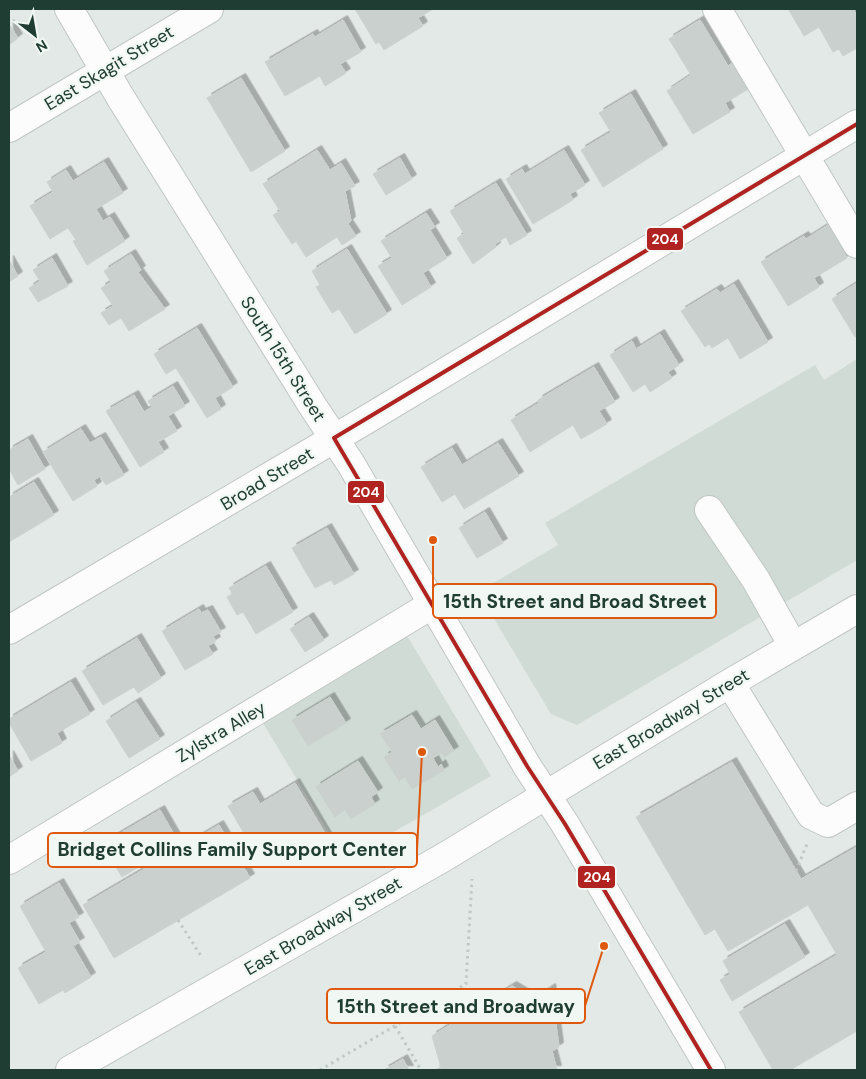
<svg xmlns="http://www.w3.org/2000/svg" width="866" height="1079" font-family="'DM Sans',sans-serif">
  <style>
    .built { fill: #d0dbd5 }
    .building { fill: #cad0cd; stroke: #cbd2cf; filter: url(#shadow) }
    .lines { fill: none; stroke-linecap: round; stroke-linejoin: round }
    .minor-casing { stroke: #c0c6c3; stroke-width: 30 }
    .path { stroke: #c0c9c6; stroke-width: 3; stroke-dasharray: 2.5 4; stroke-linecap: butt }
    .minor { stroke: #fbfcfb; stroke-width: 28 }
    .bus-1-casing { stroke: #f1f8f4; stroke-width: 8 }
    .bus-1 { stroke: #b02321; stroke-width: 4 }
    .labels { text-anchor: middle; stroke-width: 4.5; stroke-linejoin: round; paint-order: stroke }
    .street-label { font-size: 18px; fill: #203d33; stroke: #f1f8f4 }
    .leader { fill: none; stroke: #de580e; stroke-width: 2 }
    .callout-dot { fill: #de580e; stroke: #f1f8f4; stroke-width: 2 }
    .callout { fill: #f1f8f4; stroke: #de580e; stroke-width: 2 }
    .callout-label { font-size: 19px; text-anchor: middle; font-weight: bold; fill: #203d33 }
    .line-badge { stroke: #f1f8f4; stroke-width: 2 }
    .badge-label { font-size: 14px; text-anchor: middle; font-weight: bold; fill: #fff }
  </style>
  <defs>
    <filter id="shadow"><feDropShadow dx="4.5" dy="-4.5" stdDeviation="0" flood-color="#0004"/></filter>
  </defs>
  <rect width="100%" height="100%" fill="#e3e9e6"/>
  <path class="built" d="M857,359V560L577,725L551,714L478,592L558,545L545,523L815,365L824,380Z
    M406,634L491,776L345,860L260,718Z"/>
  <path class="building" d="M355,9H433L418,18L423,26L384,50L379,42L376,44Z
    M791,9H853L857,16V48L843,56L839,49L833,52L819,27L804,36L789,10Z
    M343,20L361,52L340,64L346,73L325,86L320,76L285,96L265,62L313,34L315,37Z
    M700,20L728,66L739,59L755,85L725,103L730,112L693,134L667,91L691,75L669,39Z
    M9,24L18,38L9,45Z
    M241,78L285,151L251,172L207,98Z
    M631,94L663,149L603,187L581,150L611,132L599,113Z
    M317,150L330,170L341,163L355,186L345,191L351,221L348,224L356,236L342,245L337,237L306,257L296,241L292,244L273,215L280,211L263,184Z
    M564,150L585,185L570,194L573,200L533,224L506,179L522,169L525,174Z
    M400,158L412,179L386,195L373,174Z
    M104,162L123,193L96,209L103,221L110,217L125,241L87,265L73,241L76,240L68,228L50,239L30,206L53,192L47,182L66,170L73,181Z
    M496,183L527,235L510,245L506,237L495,244L496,247L473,264L457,238L464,234L450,211Z
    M426,213L435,227L430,230L447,258L423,273L431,287L402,305L378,266L392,258L381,241Z
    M828,225L847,258L814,278L819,287L788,306L761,262L804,236L806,239Z
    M347,249L387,314L355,334L339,309L332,313L316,287L320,285L312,271Z
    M131,254L141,270L138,272L165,309L129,331L121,318L109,325L101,313L113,306L101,288L111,282L104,271Z
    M52,258L68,286L38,302L29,288L40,281L33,270Z
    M9,260L18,276L9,282Z
    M857,283V336L855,337L832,299Z
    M734,284L768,342L740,359L728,338L712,348L709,344L705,347L681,311L717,289L720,293Z
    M197,328L233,387L215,398L221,409L207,418L176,368L166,374L154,354Z
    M660,334L679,365L668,372L672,378L650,392L645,384L633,392L610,355L632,341L636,349Z
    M594,367L615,402L599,411L607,424L581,439L573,425L530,452L511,420L539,403L538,400Z
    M173,386L185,406L168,416L177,431L158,442L164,452L140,467L106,411L134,395L144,412L152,407L148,401Z
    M81,429L90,443L101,437L124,475L106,485L100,476L94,480L97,486L73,501L43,452Z
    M28,439L45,469L18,485L9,469V450Z
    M498,443L519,476L464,509L455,494L442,502L421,467L452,448L462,465Z
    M34,482L54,515L9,542V497Z
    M485,512L503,543L477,558L459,528Z
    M327,528L354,574L334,585L331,580L315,588L292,548Z
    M266,566L293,612L256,634L243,612L237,615L227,597L233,594L229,588Z
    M199,609L201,613L208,610L221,632L213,636L216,641L208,646L213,654L185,670L162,631Z
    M309,617L324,640L305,652L290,629Z
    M137,638L161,678L138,693L134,687L103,705L82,671Z
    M71,682L90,714L57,733L62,743L31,761L9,723V719Z
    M330,697L346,723L308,746L292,720Z
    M136,702L160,739L129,758L106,721Z
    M412,715L421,729L435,720L454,751L444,757L441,753L433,758L438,767L441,764L444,770L412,789L405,777L399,781L384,757L392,752L380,734Z
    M9,755L18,771L9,777Z
    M358,761L378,792L371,797L375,804L351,819L345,810L335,817L316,787Z
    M732,762L801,879L857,847V1031L790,1070H773L739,1012L837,955L808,905L728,951L715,929L705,935L636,817Z
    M295,783L329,840L306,854L297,837L259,859L228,806L253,792L260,804Z
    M160,810L179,843L122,877L102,844Z
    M219,825L250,878L114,958L83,905Z
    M59,883L79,917L69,923L80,942L73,946L91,977L65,993L63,990L39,1004L18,968L46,952L20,906Z
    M785,924L805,957L732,1001L720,980L730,974L723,961Z
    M512,986L534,999L551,988L559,1047L552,1051L557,1070H435L441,1067L432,1036Z
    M403,1059L409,1070H384Z"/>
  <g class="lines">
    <defs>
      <path id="minor" d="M69,9L119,95L312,405L351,464L527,766L565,824L711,1070
        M717,9L857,244
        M9,128L209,9
        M709,510L756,580L793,646
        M9,630L364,421L857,124
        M730,683L811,815L828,823L857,806
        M9,860L433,604
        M70,1070L446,856L730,683L857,609"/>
    </defs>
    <use href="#minor" class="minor-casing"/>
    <path class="path" d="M796,871L807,844
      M178,920L201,956
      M395,1026L421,1070
      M320,1070L466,984L472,879"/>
    <use href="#minor" class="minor"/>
    <defs>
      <path id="bus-1" d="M711,1070L565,824L527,766L334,438L857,124"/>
    </defs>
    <use href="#bus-1" class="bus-1-casing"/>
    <use href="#bus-1" class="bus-1"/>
  </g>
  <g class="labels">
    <g class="street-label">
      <text transform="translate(109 68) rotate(-31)" y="6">East Skagit Street</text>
      <text transform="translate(283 359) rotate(58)" y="6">South 15th Street</text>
      <text transform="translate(267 479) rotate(-31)" y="6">Broad Street</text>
      <text transform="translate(671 719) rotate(-31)" y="6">East Broadway Street</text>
      <text transform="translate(221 732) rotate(-31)" y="6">Zylstra Alley</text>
      <text transform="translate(323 926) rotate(-30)" y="6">East Broadway Street</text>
    </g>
  </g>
  <path class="leader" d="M433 540L433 601M422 752L417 850M604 946L585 1006"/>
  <g class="callout-dot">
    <circle cx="433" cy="540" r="5"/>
    <circle cx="422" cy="752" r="5"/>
    <circle cx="604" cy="946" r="5"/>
  </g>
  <g class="callout">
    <rect x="433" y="584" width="283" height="34" rx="5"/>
    <rect x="48" y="833" width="369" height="34" rx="5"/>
    <rect x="327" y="989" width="258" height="34" rx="5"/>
  </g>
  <g class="callout-label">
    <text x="575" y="608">15th Street and Broad Street</text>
    <text x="232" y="856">Bridget Collins Family Support Center</text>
    <text x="456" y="1013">15th Street and Broadway</text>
  </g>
  <g class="line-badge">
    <rect x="646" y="227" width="38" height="24" rx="5" fill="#b02321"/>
    <rect x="347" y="480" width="38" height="24" rx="5" fill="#b02321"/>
    <rect x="577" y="865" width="39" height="24" rx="5" fill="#b02321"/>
  </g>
  <g class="badge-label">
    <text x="665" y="244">204</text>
    <text x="366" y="497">204</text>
    <text x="597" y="882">204</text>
  </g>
  <rect width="866" height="1079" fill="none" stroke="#203d33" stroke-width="20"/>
  <g transform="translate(35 35) rotate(149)" stroke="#f1f8f4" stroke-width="4" paint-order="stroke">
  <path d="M0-4L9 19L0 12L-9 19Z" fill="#203d33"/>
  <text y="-8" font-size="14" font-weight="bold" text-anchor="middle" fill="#203d33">N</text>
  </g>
</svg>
